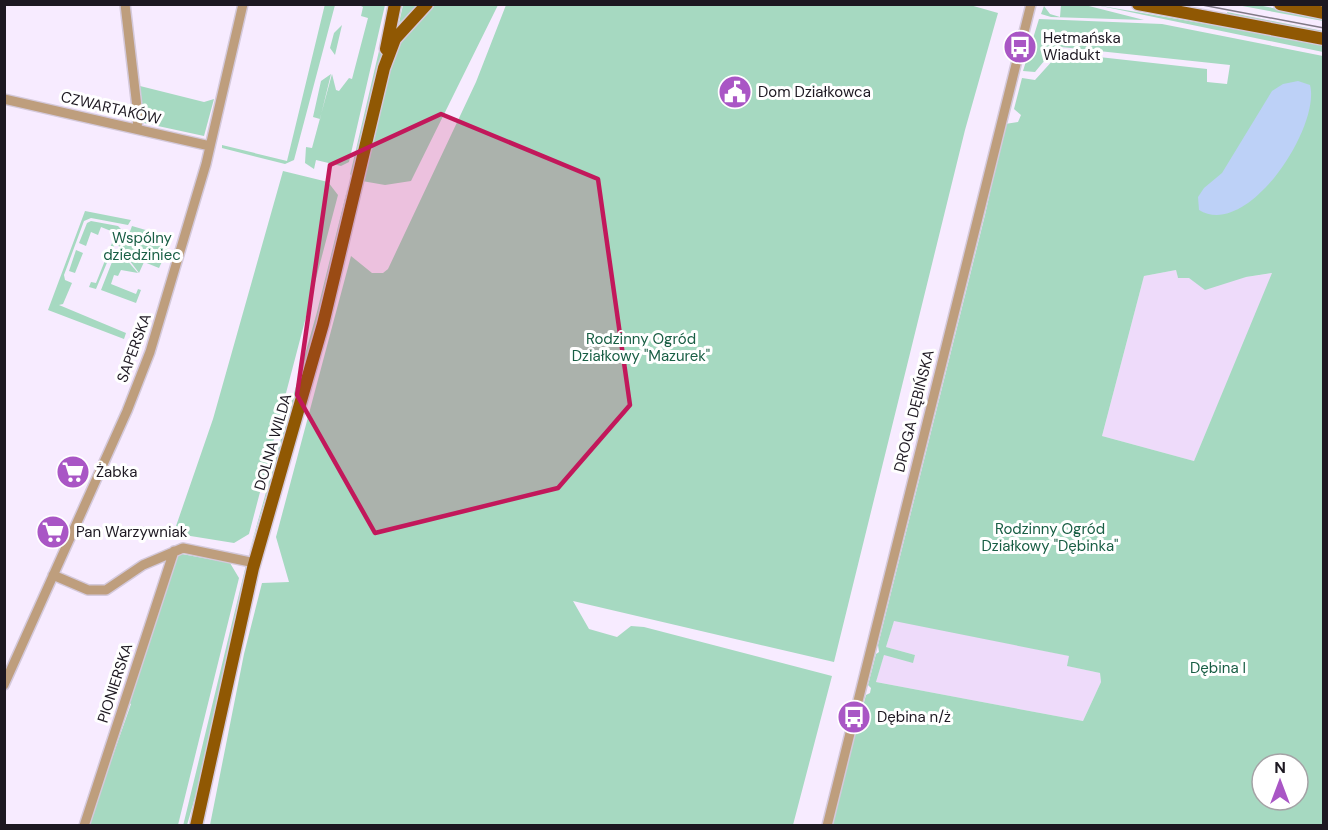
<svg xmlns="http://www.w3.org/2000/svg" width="1328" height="830" font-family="'DM Sans',sans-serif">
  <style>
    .built { fill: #eedbfa }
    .green { fill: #a6d9c1; fill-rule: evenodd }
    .water { fill: #bdd1f7 }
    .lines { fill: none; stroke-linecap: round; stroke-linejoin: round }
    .minor-casing { stroke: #d4c9db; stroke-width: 12 }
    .major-casing { stroke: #d4c9db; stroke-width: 15 }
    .minor { stroke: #be9e7d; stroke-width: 9 }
    .major { stroke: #905803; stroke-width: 12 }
    .tram { stroke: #817987; stroke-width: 1.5 }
    .marked { fill: #c2185b; fill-opacity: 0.2; stroke: #c2185b; stroke-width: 4.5; stroke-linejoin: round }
    .labels { text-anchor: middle; stroke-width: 6; stroke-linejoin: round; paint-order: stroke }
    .poi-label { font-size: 15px; fill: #1d1821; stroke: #fff; text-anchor: start }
    .street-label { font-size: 15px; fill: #1d1821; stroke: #fff }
    .park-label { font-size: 15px; fill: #185e44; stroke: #fff }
  </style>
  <rect width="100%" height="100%" fill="#f7ebff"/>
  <path class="built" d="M1176,270L1178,278L1246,277L1273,273L1194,461L1102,436L1144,276Z
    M894,620L1070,656L1068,666L1100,673L1101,682L1083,721L876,682L884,654L912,662L915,655L886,647Z"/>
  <path class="green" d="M325,4L335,5L294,160L285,164L222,148V145L287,161Z
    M1081,4L1144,20L1051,17L1041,14L1044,6L1050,14L1060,17L1061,5Z
    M359,5H385L349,162L341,166L316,160L314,169L305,163L306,147L312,148L332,74L336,90L339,91L349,78L352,79L368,18L361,16L363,7Z
    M403,5H421L399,23Z
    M435,5H498L411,181L385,185L362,181C372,137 378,86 397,46C405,30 421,16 435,5Z
    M970,5L998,13L965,130L834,662L573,601L589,629L617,637L631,626L644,627L832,676L793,825H210L244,654L262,583L289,582L276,537L351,256L372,273H383L388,269L476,82L506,5Z
    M1096,5L1323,44V52Z
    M1237,5H1258L1323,18V21Z
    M1227,12L1323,31V34L1228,15Z
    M1039,19L1162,24L1323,56V825L831,826L854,732H856L866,695L870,693L871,688L868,685L876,654L879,652L878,645L985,215L1005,124L1018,122L1021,115L1014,109L1022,78L1035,80L1054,59L1072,54L1207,69V82L1227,84L1230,65L1061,47L1054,49L1035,72L1023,71ZM1176,270L1178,278H1189L1205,290L1246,277L1272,273L1194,461L1102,436L1144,276ZM894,621L1069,656L1067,666L1100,673L1101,682L1083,721L876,682L884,655L913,663L915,655L886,647ZM1262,764H1298V800H1262Z
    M386,21L385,42L354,172L350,175Z
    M342,25L335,55L330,48L334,33Z
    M331,74L320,119L313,117L321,81Z
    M140,86L204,102L214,99L204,136L144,123Z
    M283,171L328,182L338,195L249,534L234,543L178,534L175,529L213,419Z
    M348,186L320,318L248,556L317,312Z
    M85,211L131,220L128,225L91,218L84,221L64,275L65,280L72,283L63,304L59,305L126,333L124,339L48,310Z
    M91,221L118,226L121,229L96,289L89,287L91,282L96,283L116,233L101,227L98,235L91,232L86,246L79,243L87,223Z
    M132,226L173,238L159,268L144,262L139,273L118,245L122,236L128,237Z
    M76,250L83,253L75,273L69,271Z
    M126,259L138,273L121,270L118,276L114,275L111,284L136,294L138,289L141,290L136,303L101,290L112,262Z
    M182,554L230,563L239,578L178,825L88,826L131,704L126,701L178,556Z
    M246,565L248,568L203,770L187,825L183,826Z"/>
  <path class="water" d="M1298,81L1310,85C1321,126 1248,240 1199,210L1198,197L1204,188L1222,173L1272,91L1283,84Z"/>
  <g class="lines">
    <defs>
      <path id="minor" d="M125,4L138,116L137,129
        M4,99L210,146
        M53,575L88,590H106L143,565L183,548L255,563
        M4,685L127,411L150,352L206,164L243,4
        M84,826L174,551
        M827,826L1031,4"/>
      <path id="major" d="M1138,4L1324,39
        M1280,4L1324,13
        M386,49L395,4
        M196,826L253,568L323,324L384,68L395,39L427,4"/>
    </defs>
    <use href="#minor" class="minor-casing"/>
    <use href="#major" class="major-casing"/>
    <use href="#minor" class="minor"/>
    <use href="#major" class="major"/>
    <path class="tram" d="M1197,4L1324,28"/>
  </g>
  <path class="marked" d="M441,114L598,179L630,405L558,488L375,533L297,395L330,165Z"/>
  <defs>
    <symbol id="bus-disc" viewBox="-11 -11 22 22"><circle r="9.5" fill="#a956c5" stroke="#fff"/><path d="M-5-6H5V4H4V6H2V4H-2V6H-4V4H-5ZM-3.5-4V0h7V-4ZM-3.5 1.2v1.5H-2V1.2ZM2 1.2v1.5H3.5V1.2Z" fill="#fff"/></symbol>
    <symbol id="civic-disc" viewBox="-11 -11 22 22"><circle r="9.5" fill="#a956c5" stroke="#fff"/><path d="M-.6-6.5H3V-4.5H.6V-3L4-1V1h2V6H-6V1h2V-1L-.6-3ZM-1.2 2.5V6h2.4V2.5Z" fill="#fff"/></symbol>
    <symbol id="supermarket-disc" viewBox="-11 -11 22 22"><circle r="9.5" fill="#a956c5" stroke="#fff"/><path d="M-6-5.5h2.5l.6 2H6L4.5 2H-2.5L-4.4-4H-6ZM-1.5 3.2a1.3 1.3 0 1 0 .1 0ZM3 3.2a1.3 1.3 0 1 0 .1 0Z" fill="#fff"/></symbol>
  </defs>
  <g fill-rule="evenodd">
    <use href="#bus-disc" x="1001" y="28" width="38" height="38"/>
    <use href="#civic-disc" x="716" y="73" width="38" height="38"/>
    <use href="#supermarket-disc" x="54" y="453" width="38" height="38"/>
    <use href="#supermarket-disc" x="34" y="513" width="38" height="38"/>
    <use href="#bus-disc" x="835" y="698" width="38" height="38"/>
  </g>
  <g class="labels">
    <g class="poi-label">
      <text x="1043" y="43">Hetmańska<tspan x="1043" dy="17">Wiadukt</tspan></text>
      <text x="758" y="97">Dom Działkowca</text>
      <text x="96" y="477">Żabka</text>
      <text x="76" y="537">Pan Warzywniak</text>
      <text x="877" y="722">Dębina n/ż</text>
    </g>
    <g class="street-label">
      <text transform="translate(111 108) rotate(13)" y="5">CZWARTAKÓW</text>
      <text transform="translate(134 348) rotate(-70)" y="5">SAPERSKA</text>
      <text transform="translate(914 411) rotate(-76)" y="5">DROGA DĘBIŃSKA</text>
      <text transform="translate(273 442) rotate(-74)" y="5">DOLNA WILDA</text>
      <text transform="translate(115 683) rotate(-72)" y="5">PIONIERSKA</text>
    </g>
    <g class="park-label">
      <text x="142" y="243">Wspólny<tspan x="142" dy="17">dziedziniec</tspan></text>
      <text x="641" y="344">Rodzinny Ogród<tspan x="641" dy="17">Działkowy "Mazurek"</tspan></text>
      <text x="1050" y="534">Rodzinny Ogród<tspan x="1050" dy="17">Działkowy "Dębinka"</tspan></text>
      <text x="1218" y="673">Dębina I</text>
    </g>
  </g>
  <rect width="1328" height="830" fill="none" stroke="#1d1821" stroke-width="12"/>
  <g transform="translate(1280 782)"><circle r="28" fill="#ffffff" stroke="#a5a3a6" stroke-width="1.5"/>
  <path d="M0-4.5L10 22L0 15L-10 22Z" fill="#a956c5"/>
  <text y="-9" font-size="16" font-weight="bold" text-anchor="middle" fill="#1d1821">N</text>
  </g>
</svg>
